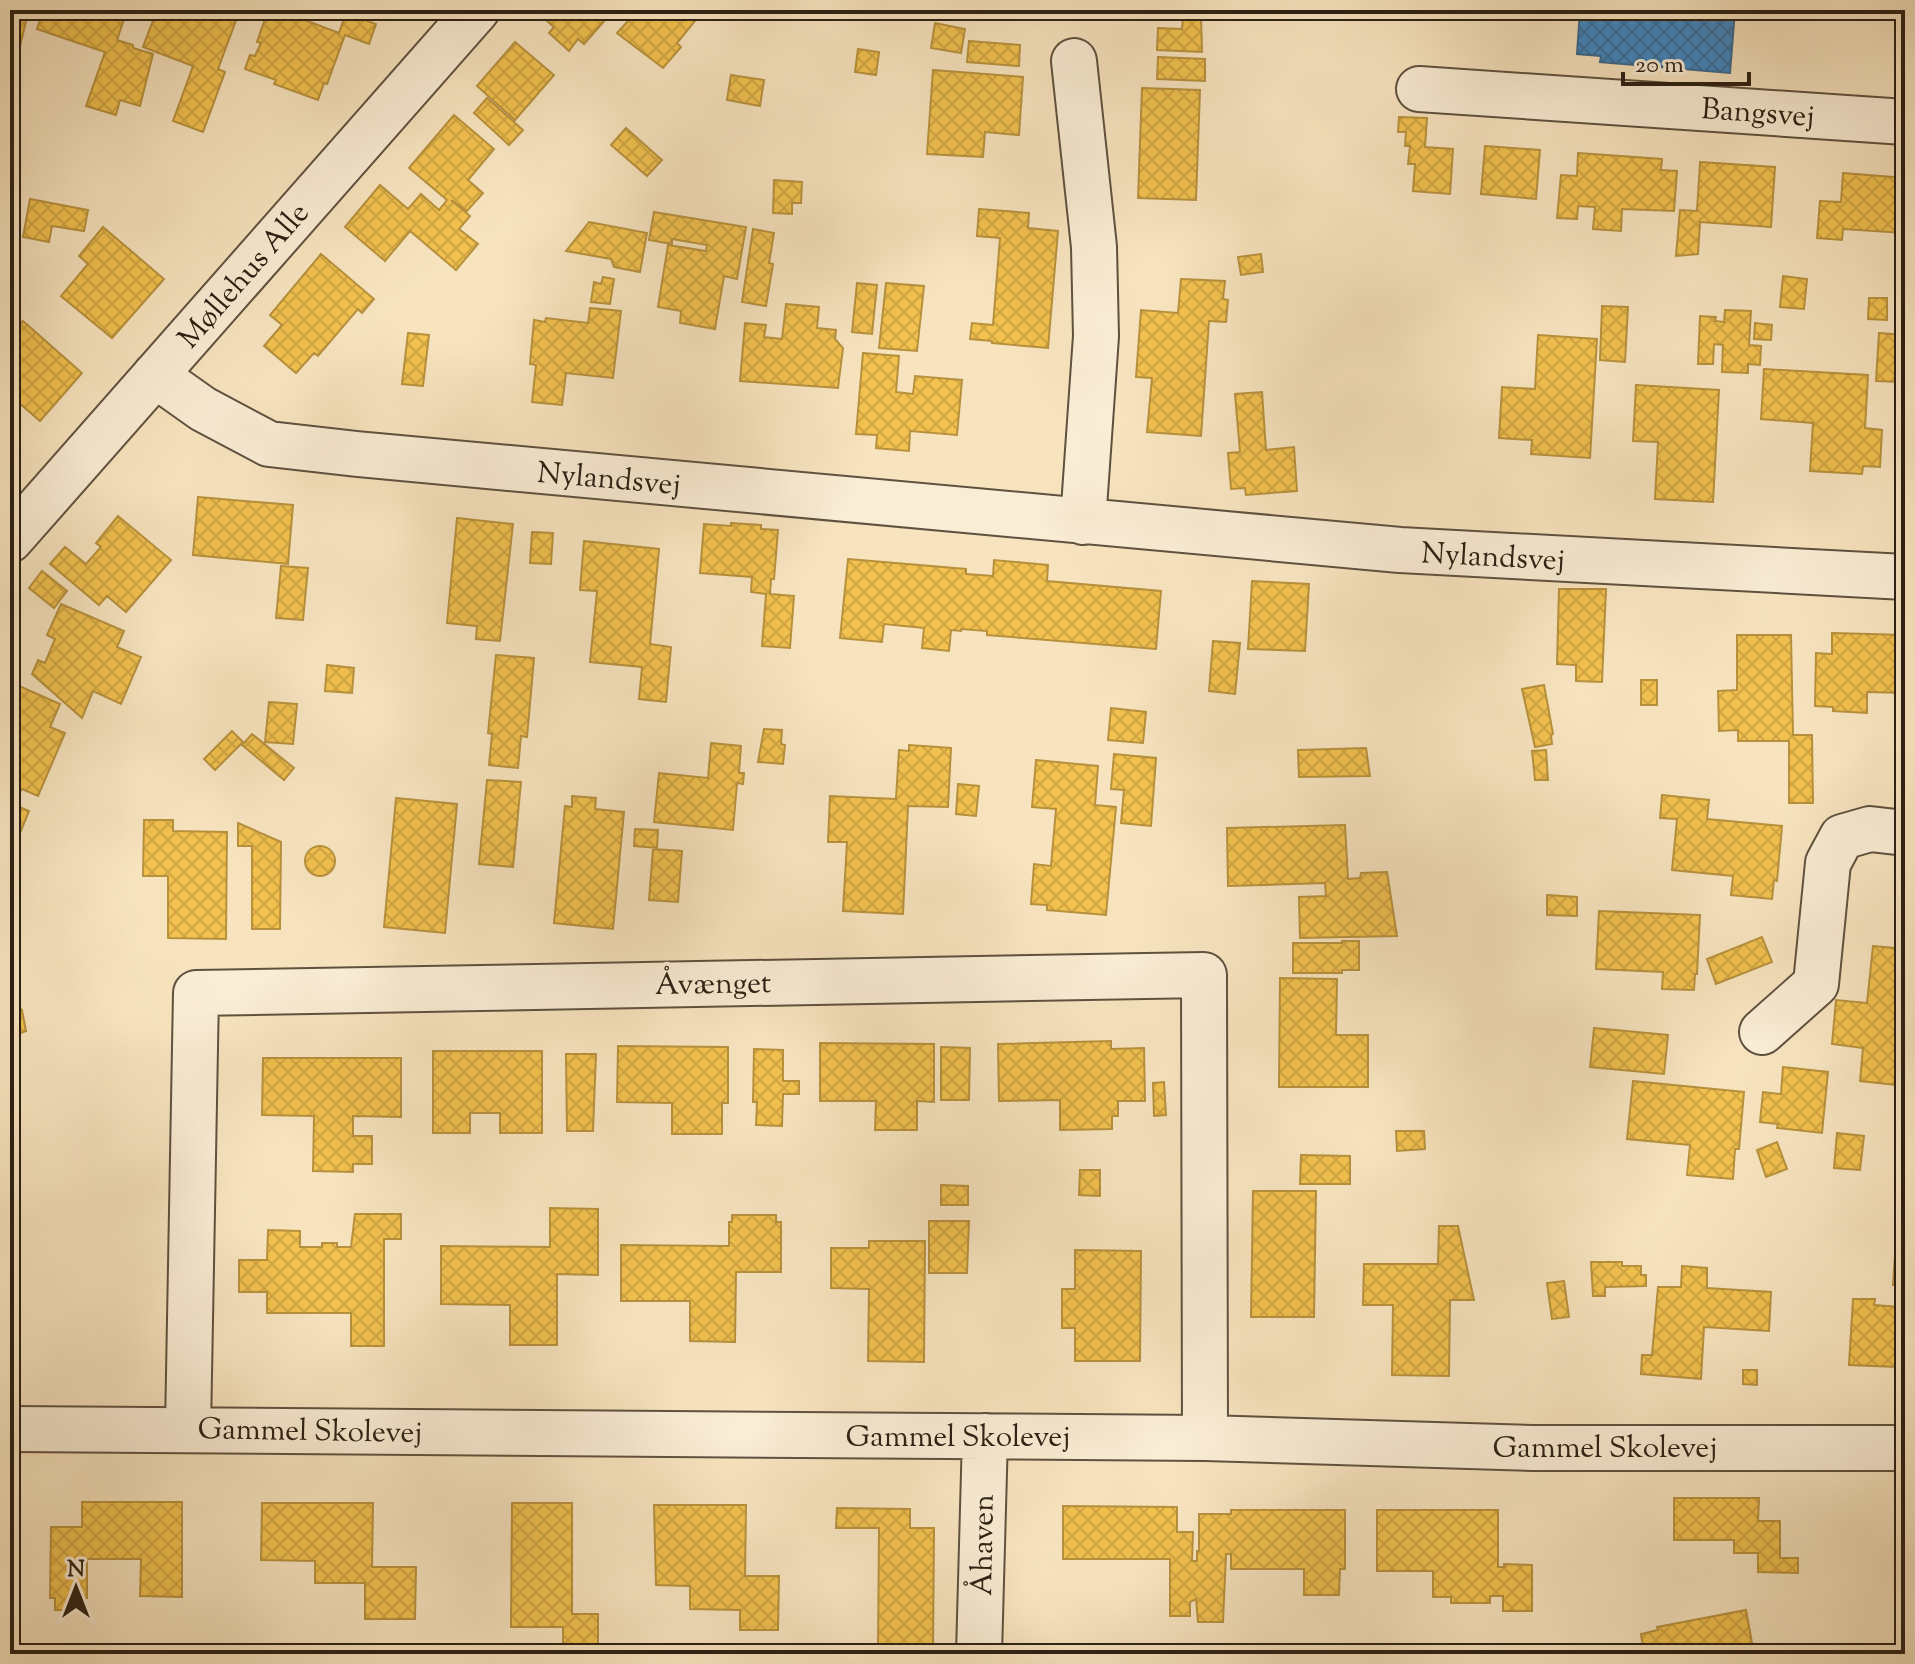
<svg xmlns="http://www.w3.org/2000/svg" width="1915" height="1664" font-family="'Sorts Mill Goudy',serif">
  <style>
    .homes { fill: url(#homes-cross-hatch); stroke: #b7913d; stroke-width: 2 }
    .schools { fill: url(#schools-cross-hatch); stroke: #396990; stroke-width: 2 }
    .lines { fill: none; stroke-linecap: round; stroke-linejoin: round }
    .minor-casing { stroke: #5f513f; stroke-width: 48 }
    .minor { stroke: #faedd5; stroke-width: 44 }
    .labels { text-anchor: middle; stroke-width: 8; stroke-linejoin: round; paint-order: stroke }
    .street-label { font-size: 30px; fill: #2c2014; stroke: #faedd5 }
  </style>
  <defs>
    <pattern id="homes-cross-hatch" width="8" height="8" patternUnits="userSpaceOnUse" patternTransform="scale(2)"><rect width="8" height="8" fill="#f2c14e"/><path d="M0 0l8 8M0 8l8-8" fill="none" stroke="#d0a643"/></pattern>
    <pattern id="schools-cross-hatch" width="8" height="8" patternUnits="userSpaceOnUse" patternTransform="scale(2)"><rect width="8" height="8" fill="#3f88c5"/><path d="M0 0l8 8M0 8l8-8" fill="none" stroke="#356f9f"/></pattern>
  </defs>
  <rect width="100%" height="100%" fill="#f7e4bf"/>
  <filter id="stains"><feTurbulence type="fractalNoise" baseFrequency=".0025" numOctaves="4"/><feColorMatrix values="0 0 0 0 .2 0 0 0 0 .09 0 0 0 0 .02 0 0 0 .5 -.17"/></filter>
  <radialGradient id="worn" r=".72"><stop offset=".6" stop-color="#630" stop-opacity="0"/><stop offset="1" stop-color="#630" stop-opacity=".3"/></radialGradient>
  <path class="homes" d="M10,10L28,13L12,79L10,78Z
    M43,10H127L117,40L133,45V48L153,54L140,106L120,100L116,115L86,106L105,52L37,29Z
    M157,10H223L238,15L218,69L225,72L203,132L173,121L193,66L143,47Z
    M268,10H278L339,33L346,13L376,24L369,44L345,35L327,84L324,83L318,100L274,84L276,80L245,69L250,55L255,56L261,43L257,42Z
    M534,10H614L584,44L578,39L569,51L549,33L554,27Z
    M614,10H638L642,14L646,10H682L695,21L677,43L681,47L663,68L617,33L628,21Z
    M1064,10H1179L1178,19Z
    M1183,17H1201L1202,52L1157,50L1158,28L1182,29Z
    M935,23L965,29L961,53L931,48Z
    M969,41L1020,45L1019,66L967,62Z
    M515,42L554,75L515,120L477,86Z
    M858,49L879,52L876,75L855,72Z
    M1158,57L1205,59V81L1157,79Z
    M933,70L1023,77L1019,135L985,132L983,157L927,154Z
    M731,75L764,80L760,106L727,100Z
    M1142,88L1200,90L1196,200L1138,198Z
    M487,98L523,130L509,145L474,113Z
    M454,115L494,149L468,180L483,193L467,211L451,200L470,216L459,229L478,244L456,270L410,231L385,261L345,227L380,185L408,209L421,194L439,210L447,200L409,168Z
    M1399,117L1427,118L1425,147L1453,149L1450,194L1413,191L1415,164H1408L1410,146H1405L1406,132H1398Z
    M626,128L662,160L647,176L611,145Z
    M1485,146L1540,150L1536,199L1481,194Z
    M1578,153L1662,159L1661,170L1677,171L1674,211L1622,209L1621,231L1593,229L1595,207L1578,206L1577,219L1557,218L1561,175L1577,176Z
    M1700,162L1775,167L1771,227L1700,222L1698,254L1676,256L1680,210L1697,211Z
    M1843,173L1905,178L1904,233L1843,229L1842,240L1817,238L1820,201L1841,202Z
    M774,180L802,182L801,203H792V214L773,213Z
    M30,199L88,210L84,231L52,226L49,242L23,237Z
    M979,209L1029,213L1028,228L1058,231L1048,348L992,343V341L970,339L972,323L993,325L1000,238L977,236Z
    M654,212L746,227L737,279L724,276L715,329L680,323L681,311L658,307L668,245L706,251L707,245L672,239V244L649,240Z
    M589,222L647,233L640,272L614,267L611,259L566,251Z
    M103,227L164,279L112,338L61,296L88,264L79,256Z
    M753,229L774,233L769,263L773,264L766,306L742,302Z
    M321,254L374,299L362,313L358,309L318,356L314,353L296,373L264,346L282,325L270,315Z
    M1261,254L1263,272L1241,275L1238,257Z
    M1783,276L1807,279L1804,309L1780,307Z
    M603,277L614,279L610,304L591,302L594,282L601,284Z
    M1181,279L1225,281L1223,299L1228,300L1226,322L1209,321L1201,436L1147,432L1152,378L1136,377L1141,310L1178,313Z
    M857,283L877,285L872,334L852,332Z
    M886,283L924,286L917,351L879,348Z
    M1869,298H1887V320L1868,319Z
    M786,304L819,307L817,328L836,330L835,339L843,348L838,388L740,381L745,323L766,325L764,337L782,339Z
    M1602,306L1628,307L1625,362L1600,360Z
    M590,308L621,311L613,378L566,373L562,405L532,402L536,365L530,364L534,320L545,322L546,318L588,323Z
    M1725,310L1751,311L1749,345L1761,346L1760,365L1748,364V373L1722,372L1723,345L1714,344L1713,364H1698L1700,316L1716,317L1715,321L1724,322Z
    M23,321L82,373L40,421L10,395V375L14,371L10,368V336Z
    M1755,323L1772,325L1771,340L1754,339Z
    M408,333L429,335L423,386L402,384Z
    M1879,333L1904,335L1901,382L1876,381Z
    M1538,335L1597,339L1590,458L1531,454L1532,440L1499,438L1502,387L1535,389Z
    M863,353L899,356L896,392L913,394L915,376L962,380L957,435L910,431L909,451L876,448L877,435L856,434Z
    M1764,369L1868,375L1865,428L1882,430L1880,467L1863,466L1862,474L1810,471L1813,423L1761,419Z
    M1636,385L1719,390L1713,502L1655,499L1658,442L1633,441Z
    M1262,392L1266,450L1294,447L1297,491L1246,495L1245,488L1231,489L1228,453L1240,452L1235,394Z
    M1898,493H1905V542H1896Z
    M198,497L293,505L288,564L193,555Z
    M118,516L171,560L126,612L107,596L99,605L50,564L65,547L86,564L101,547L96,543Z
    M457,518L513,524L500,641L476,639L477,626L447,623Z
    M731,523L761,525V529L778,530L774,579H771L770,594L794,596L790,648L762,646L766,594L751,592L752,577L700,573L704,524L731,526Z
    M532,532L553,533L551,564L530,563Z
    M584,541L659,549L650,644L671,647L666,702L639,699L642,667L590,662L597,591L580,590Z
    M848,559L966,569V574L993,576L994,560L1048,565L1047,581L1161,591L1156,649L987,635V631L961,629V631L951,630L949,651L922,648L924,628L884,624L882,642L840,638Z
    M281,566L308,568L303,620L276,618Z
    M42,571L67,591L54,608L29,588Z
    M1252,581L1309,584L1305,651L1248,649Z
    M1559,589H1606L1602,682L1576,681V665L1557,664Z
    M61,604L124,631L117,647L141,657L121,704L93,691L82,718L32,674L38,660L45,663L55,639L47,635Z
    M1832,633L1905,635V693L1867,692V713L1833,711V707L1815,706L1816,653L1832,654Z
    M1737,635H1791L1793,735H1812L1813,803H1789V741H1738V730L1719,731L1718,691L1737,690Z
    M1213,641L1240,643L1235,694L1209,691Z
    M496,655L534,658L527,737L521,736L518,768L489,765L492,734L488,733Z
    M327,665L354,668L352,693L325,691Z
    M1641,680H1657V705H1641Z
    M10,682L60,704L50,727L65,733L38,796L22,789L20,792L10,784Z
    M1544,685L1553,734L1551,735L1552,744L1535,747L1522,689Z
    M269,702L297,704L293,744L265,742Z
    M1111,708L1146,712L1143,743L1108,740Z
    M764,729L782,730L781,744L785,745L783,764L758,762Z
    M232,731L243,742L215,770L204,759Z
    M252,734L294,768L284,780L242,745Z
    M711,743L741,746L739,773H744L743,784L737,783L733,830L654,822L659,773L708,778Z
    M909,745L951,748L948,807L908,806L903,914L843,911L847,842H828L830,796L896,799L899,750L909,751Z
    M1366,748L1370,776L1299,777L1298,750Z
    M1546,750L1548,780H1535L1532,751Z
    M1114,754L1156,758L1151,826L1121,823L1124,790L1111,789Z
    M1036,760L1098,766L1095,805L1116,807L1106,915L1047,910V905L1031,904L1034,864L1051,866L1056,809L1032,807Z
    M487,780L521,782L513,867L479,864Z
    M958,784L979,786L976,816L956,814Z
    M1662,795L1709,800L1707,819L1782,826L1777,881L1774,880L1772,899L1731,895L1733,876L1672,870L1677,819L1660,818Z
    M572,796L596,798L595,809L624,812L613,929L554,923L565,806L572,807Z
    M396,798L457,804L445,933L384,927Z
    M10,803L29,811L10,858Z
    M144,820H173V831L227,832L226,939L168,938V876H143Z
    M238,823L281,842L280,929H252V846H238Z
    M1345,825L1348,879L1360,878L1361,873L1387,872L1397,936L1300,938L1299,897L1326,896L1325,883L1228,886L1227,828Z
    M635,829L658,830L657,848L634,846Z
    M305 861a15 15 0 1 1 30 0a15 15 0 1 1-30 0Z
    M653,849L682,851L678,902L649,900Z
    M1547,895L1577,897V916L1547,915Z
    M1599,911L1700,915L1697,974H1695L1694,990L1662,989L1663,972L1596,969Z
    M1762,937L1772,962L1716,984L1707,959Z
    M1342,941H1359V970H1342V973H1293V943H1342Z
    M1873,946L1905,949V1086L1860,1081L1863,1048L1832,1044L1836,1000L1867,1003Z
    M1280,978L1337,979L1336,1035H1368V1087H1279Z
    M10,998L22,1010L26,1031L15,1035L10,1040Z
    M1594,1028L1668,1035L1664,1074L1590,1067Z
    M1111,1041V1049L1144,1048L1145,1101H1118V1116H1112V1129L1060,1130V1100L999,1101L998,1044Z
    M820,1043L934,1044V1102L917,1101V1130H875L876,1101H820Z
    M618,1046L728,1047V1103H722V1134H672V1103L617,1102Z
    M941,1047L970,1048L969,1100H941Z
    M754,1049L783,1050V1081H799V1094H783L782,1126L756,1125L757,1102H753Z
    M433,1051H542V1133H500V1113H470V1133H433Z
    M566,1054H596L593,1131H567Z
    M263,1058H401V1117L353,1116V1136H372V1164H353V1172L313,1171L314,1116L262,1115Z
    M1783,1067L1828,1072L1822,1133L1777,1128L1778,1124L1760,1122L1763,1092L1781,1094Z
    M1633,1081L1744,1092L1739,1149H1735L1733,1179L1687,1175L1690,1145L1627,1139Z
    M1164,1082L1166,1115L1154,1116L1153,1083Z
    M1396,1131H1424L1425,1149L1397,1151Z
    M1837,1133L1864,1136L1860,1170L1834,1168Z
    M1777,1142L1787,1169L1766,1177L1757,1150Z
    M1301,1155L1350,1156V1184H1300Z
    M1080,1170H1100V1196L1079,1195Z
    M941,1185L968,1186V1205H941Z
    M1253,1191H1316L1314,1317H1251Z
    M550,1208L598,1209V1275L557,1274V1345H510V1305L441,1304V1246L550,1247Z
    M355,1214H401V1239H384V1346H351V1313H267V1292H239V1260H267L268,1230L300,1231V1247H322V1243H337V1247H351Z
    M732,1215H776V1222H781V1272H736L735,1342L690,1341V1301H621V1245L729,1246V1222H732Z
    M929,1221H969L967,1273H929Z
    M1439,1226H1458L1474,1300H1450L1449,1376L1392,1375L1393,1305H1363L1364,1264H1438Z
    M869,1241H925L924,1362L868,1361L869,1289L831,1288V1248H869Z
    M1075,1250L1141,1251L1140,1361H1075V1328H1062V1289H1075Z
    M1895,1255H1905V1384H1898V1367L1849,1365L1853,1299H1875L1874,1305L1900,1307L1902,1285H1893Z
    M1591,1262H1622V1266H1641V1275H1646V1286L1605,1287V1296H1593Z
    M1682,1266L1707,1268V1288L1771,1292L1769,1331L1704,1327L1701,1379L1641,1374L1642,1355H1652L1658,1287H1681Z
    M1564,1281L1569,1317L1552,1319L1547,1283Z
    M1743,1370H1757V1385L1743,1384Z
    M1674,1498H1759L1758,1521H1780V1558H1798V1573L1758,1572V1553H1734V1540H1674Z
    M82,1502H182V1597L140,1596L141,1559H87V1598H74V1610H55V1598H50L51,1527H82Z
    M262,1503H373L372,1567H416L415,1619H365V1583H315V1561L261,1560Z
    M512,1503H572V1614H598V1654H550V1647H563V1627H511Z
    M654,1505H746L745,1576H779L778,1630H740V1610L690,1609V1586L656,1585Z
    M1063,1506L1177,1507V1532H1193L1192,1561H1197V1551H1199V1514H1231V1510H1345V1569H1340L1339,1595H1304V1569H1231V1554H1226L1223,1622H1198L1196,1599L1190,1602V1616H1170V1559H1063Z
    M837,1508L910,1509V1528H934L933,1654H878L879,1528H836Z
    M1377,1510H1498V1567H1504V1564L1532,1565V1611H1503V1596H1490V1603H1451V1597H1433V1571H1377Z
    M1746,1610L1754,1654H1644L1641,1634L1658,1630L1657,1627Z
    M1176,1644H1190V1654H1165Z"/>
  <path class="schools" d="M1580,10H1735L1730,73L1600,62L1601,56L1577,54Z"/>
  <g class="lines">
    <defs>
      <path id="minor" d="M1074,61L1094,247L1096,336L1083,522
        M1419,89L1905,122
        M155,375L203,409L269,444L357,454L1400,550L1905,577
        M10,540L477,10
        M1762,1032L1816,984L1828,863L1842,837L1870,829L1905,833
        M10,1429L1205,1438L1533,1448H1905
        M188,1429L196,993L1204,975L1205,1438
        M979,1654L985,1436"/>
    </defs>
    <use href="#minor" class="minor-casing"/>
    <use href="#minor" class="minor"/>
  </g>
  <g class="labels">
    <g class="street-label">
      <text transform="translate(1758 112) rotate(4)" y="10">Bangsvej</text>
      <text transform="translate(243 275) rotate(-49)" y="10">Møllehus Alle</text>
      <text transform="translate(609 478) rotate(5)" y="10">Nylandsvej</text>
      <text transform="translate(1493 556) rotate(3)" y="10">Nylandsvej</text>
      <text transform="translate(713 983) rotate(-1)" y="10">Åvænget</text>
      <text transform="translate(310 1430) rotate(1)" y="10">Gammel Skolevej</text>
      <text x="958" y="1446">Gammel Skolevej</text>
      <text x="1605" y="1457">Gammel Skolevej</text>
      <text transform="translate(982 1545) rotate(-89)" y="10">Åhaven</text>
    </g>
  </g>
  <rect width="1915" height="1664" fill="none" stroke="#f7e4bf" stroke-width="40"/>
  <rect x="12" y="12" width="1891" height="1640" fill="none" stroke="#2c2014" stroke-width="4"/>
  <rect x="20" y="20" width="1875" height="1624" fill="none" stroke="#2c2014" stroke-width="2"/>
  <g transform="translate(76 1588)" stroke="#faedd5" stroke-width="6" paint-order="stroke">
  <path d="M0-6L14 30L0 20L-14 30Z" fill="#2c2014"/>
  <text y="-12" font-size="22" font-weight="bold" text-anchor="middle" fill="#2c2014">N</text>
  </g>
  <path d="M1623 72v12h126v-12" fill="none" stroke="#2c2014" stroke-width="4"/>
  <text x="1635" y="72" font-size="24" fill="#2c2014" stroke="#faedd5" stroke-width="6" paint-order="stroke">20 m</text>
  <rect width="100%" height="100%" filter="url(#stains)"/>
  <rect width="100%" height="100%" fill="url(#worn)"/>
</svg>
